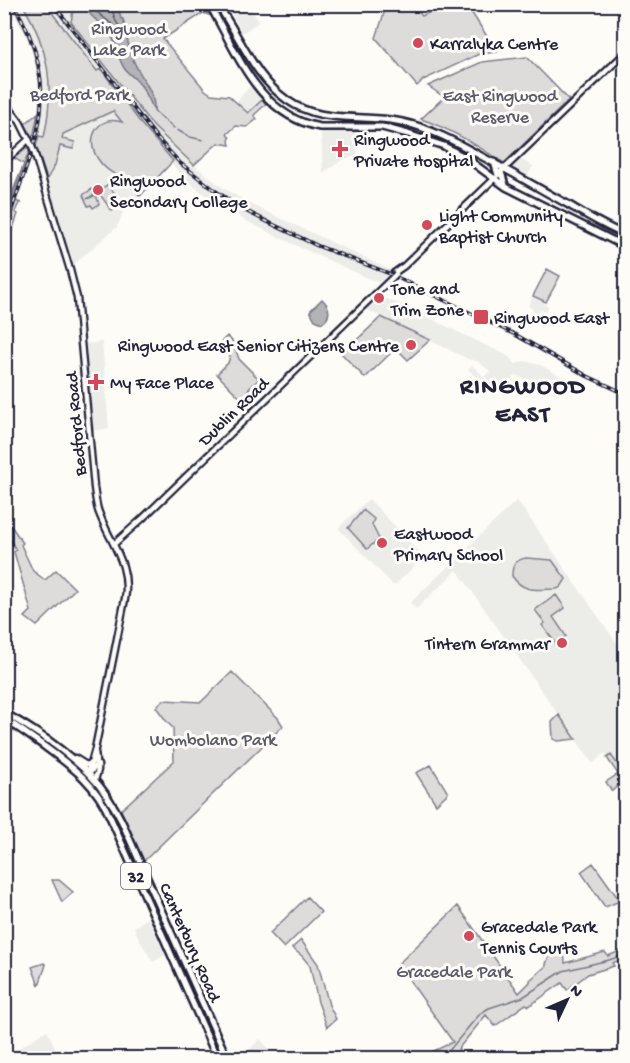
<svg xmlns="http://www.w3.org/2000/svg" width="630" height="1063" font-family="'Gochi Hand',sans-serif">
  <style>
    .built { fill: #ecece9 }
    .green { fill: #dddcdb; stroke: #807f8b; stroke-width: 1.5 }
    .water { fill: #b2b2b7; stroke: #787885; stroke-width: 1.5 }
    .lines { fill: none; stroke-linecap: round; stroke-linejoin: round }
    .shore { stroke: #5c5c6d; stroke-width: 1.5 }
    .stream { stroke: #787885; stroke-width: 1.5 }
    .secondary-casing { stroke: #22223b; stroke-width: 9 }
    .primary-casing { stroke: #22223b; stroke-width: 10 }
    .secondary { stroke: #fdfcf7; stroke-width: 4.5 }
    .primary { stroke: #fdfcf7; stroke-width: 5 }
    .rail-casing { stroke: #22223b; stroke-width: 4 }
    .rail { stroke: #fdfcf7; stroke-width: 1.5; stroke-dasharray: 4.5; stroke-linecap: butt }
    .secondary-bridge-casing { stroke: #22223b; stroke-width: 9; stroke-linecap: butt }
    .secondary-bridge { stroke: #fdfcf7; stroke-width: 4.5 }
    .poi-dot { fill: #d1495b; stroke: #fdfcf7; stroke-width: 2 }
    .labels { text-anchor: middle; stroke-width: 6; stroke-linejoin: round; paint-order: stroke }
    .shield { fill: #fdfcf7; stroke: #646373; stroke-width: 1.5 }
    .shield-label { font-size: 16px; font-weight: bold; fill: #22223b }
    .park-label { font-size: 18px; fill: #5a5a6b; stroke: #fdfcf7 }
    .poi-label { font-size: 18px; fill: #22223b; stroke: #fdfcf7; text-anchor: start }
    .street-label { font-size: 18px; fill: #22223b; stroke: #fdfcf7 }
    .district-label { font-size: 24px; font-weight: bold; letter-spacing: 1.5px; fill: #22223b; stroke: #fdfcf7 }
  </style>
  <rect width="100%" height="100%" fill="#fdfcf7"/>
  <filter id="ink" filterUnits="userSpaceOnUse"><feTurbulence type="fractalNoise" baseFrequency=".0167" numOctaves="2"/><feDisplacementMap in="SourceGraphic" scale="12" xChannelSelector="R" yChannelSelector="G"/><feConvolveMatrix kernelMatrix="1 2 1 2 8 2 1 2 1" color-interpolation-filters="sRGB"/></filter>
  <g filter="url(#ink)">
    <path class="built" d="M233,4L249,5L259,22L242,33L228,7Z
      M9,5H23L39,36L46,60L50,78L47,125L44,137L39,136L36,146L32,138L38,113L39,92L38,76L32,52L26,36Z
      M46,5L58,6V5H74L71,22L154,127L194,165L222,187L248,203L393,271L379,283L297,246L246,221L208,197L192,185L170,163L173,161L142,125L101,69L98,71Z
      M250,86L262,100L248,113L236,102Z
      M113,111L165,168L136,200L123,212L117,227L73,265L47,179L51,174L63,134Z
      M357,131L358,156L344,159L323,173L321,132Z
      M29,151L31,156L5,233V218Z
      M520,159L533,166L528,175L512,167Z
      M379,295L394,302L398,303L508,356L516,364L524,361L540,365L564,378L557,394L516,375L494,396L468,369L472,365L484,377L490,371L477,361L468,359L365,309Z
      M533,296L545,302L544,304L549,306L545,312L540,310L536,319L530,316L533,311L532,308L528,306Z
      M102,342L109,429L93,430L86,344Z
      M369,499L424,557L395,585H393L339,529V527Z
      M517,500L625,655V776L611,755L603,754L593,764L457,570L416,609L410,603Z
      M148,918L165,955L153,962L140,941L134,927Z
      M47,1030L60,1058H19L15,1051Z
      M260,1039L273,1053L267,1058H241Z"/>
    <path class="green" d="M387,4L413,5L422,16L430,12L434,9L470,10L497,52L479,54L423,80L417,86L376,38Z
      M23,5H46L97,71L101,69L142,125L173,161L140,196C135,190 130,182 123,179C113,173 104,169 98,159C84,139 98,114 122,122L113,111L63,134L62,139L75,142L73,149L60,146L55,165L47,179L36,146L39,136L44,137C55,87 49,48 23,5Z
      M74,5H202L209,15L203,13L163,39L205,90L211,94L229,96L248,113L262,100L266,104L254,115L257,119L247,127L236,126L227,134L230,138L229,141L230,145L218,143L194,165L154,127L71,22Z
      M527,57L569,100L504,163C478,146 451,129 421,119L444,97L428,86L482,62Z
      M38,113L34,133L32,137L25,124Z
      M28,148L29,151L5,218V210L24,164L14,158Z
      M108,184L122,204L112,211L98,192Z
      M92,189L95,194L87,199L96,195L99,204L93,208L91,205L88,206L83,195Z
      M16,201L21,203H19L15,212L18,214L5,251V233Z
      M547,269L560,276L546,302L533,296Z
      M381,317L430,340L408,360L396,348L365,378L342,354Z
      M227,336L233,342L239,359L259,379L247,391L257,402L250,408L217,374L228,363L230,356L219,344Z
      M363,510L374,519L372,525L379,539L367,549L348,528Z
      M4,516L23,543L21,545L33,571L45,580L56,570L75,589L37,626L25,617L31,611L14,552L16,550L5,530Z
      M526,558L552,560L566,579L561,587L557,589C539,589 524,594 512,576C512,565 515,560 526,558Z
      M556,595L565,608L553,617L566,636L556,644L542,625L545,623L535,610Z
      M232,672L278,718L283,726L144,861L121,810L174,761L173,728L167,722L156,707L163,700L201,702Z
      M559,715L576,739L558,741L553,739L552,722Z
      M611,755L625,775L618,779L621,783L612,791L606,782L618,774L607,758Z
      M431,765L448,793L436,804L416,773Z
      M593,863L620,901L605,907L581,872Z
      M52,880H59L73,892L62,902Z
      M307,897L321,912L284,948L270,933Z
      M458,906L519,993L530,982V980L546,966C546,958 556,947 564,946L565,963L605,952L608,956L625,949V958L612,963L614,966L588,974L567,990L562,983L529,1006L526,1004L495,1026L486,1015L458,1049L459,1050L452,1058H419L453,1042L398,964Z
      M301,940L318,964L329,1005L336,1019L327,1027L318,1002L310,966L302,956L292,948Z
      M44,963L46,965L39,985L32,967Z"/>
    <path class="water" d="M85,5H118L121,19H123C127,31 127,45 132,57C138,75 156,91 154,111C150,101 145,89 138,82C134,77 128,74 124,68C117,57 117,44 110,33C103,23 88,17 85,5Z
      M322,299C330,306 332,317 322,323L315,320L310,311Z"/>
    <g class="lines">
      <path class="shore" d="M91,4L93,9L113,25L114,28L116,29L119,26C114,20 113,13 112,4"/>
      <path class="stream" d="M154,111L174,128
        M177,130L190,137L203,140
        M443,1058L472,1023L481,1013L489,1008L523,997L563,971L609,960L626,954"/>
      <defs>
        <path id="secondary" d="M4,101L20,122L31,144
          M34,152L70,270L77,298L94,487C95,495 96,503 98,510C109,542 131,563 125,599L95,749L90,767L87,771
          M4,162L29,139
          M503,170L626,52
          M394,273L404,266L495,178
          M114,544L142,519L393,277
          M75,758L86,765L91,763
          M89,773C98,767 96,761 95,752
          M95,780L98,770V765"/>
        <path id="primary" d="M209,4C237,52 258,116 320,127H382L408,134L444,146L466,158L506,187L626,247
          M217,4C241,37 253,76 287,100C322,125 362,113 402,122C430,128 456,142 481,156C511,172 540,189 569,205C588,216 606,227 626,235
          M494,162L498,175
          M501,172L505,185
          M4,713C20,721 34,731 48,740C82,765 103,783 122,822L227,1058
          M4,719C18,727 31,737 44,746C74,768 96,784 111,819L217,1058"/>
      </defs>
      <use href="#secondary" class="secondary-casing"/>
      <use href="#primary" class="primary-casing"/>
      <use href="#secondary" class="secondary"/>
      <use href="#primary" class="primary"/>
      <defs>
        <path id="rail" d="M53,4L156,137L180,163L217,192L242,209L274,225L318,246L388,273L516,335L587,376L626,394
          M4,229C12,209 19,188 26,168C30,156 34,145 37,133C48,88 38,43 13,4"/>
      </defs>
      <use href="#rail" class="rail-casing"/>
      <use href="#rail" class="rail"/>
      <defs>
        <path id="secondary-bridge" d="M31,144L34,152
          M393,277L396,274"/>
      </defs>
      <use href="#secondary-bridge" class="secondary-bridge-casing"/>
      <use href="#secondary-bridge" class="secondary-bridge"/>
    </g>
  </g>
  <g class="poi-dot">
    <circle cx="418" cy="43" r="6"/>
    <path d="M337 140h6v6h6v6h-6v6h-6v-6h-6v-6h6z"/>
    <circle cx="98" cy="190" r="6"/>
    <circle cx="427" cy="225" r="6"/>
    <circle cx="379" cy="298" r="6"/>
    <rect x="473" y="309" width="16" height="16" rx="3"/>
    <circle cx="411" cy="345" r="6"/>
    <path d="M93 373h6v6h6v6h-6v6h-6v-6h-6v-6h6z"/>
    <circle cx="382" cy="543" r="6"/>
    <circle cx="562" cy="643" r="6"/>
    <circle cx="469" cy="936" r="6"/>
  </g>
  <g class="labels">
    <rect class="shield" x="121" y="863" width="30" height="26" rx="4.5"/>
    <g class="shield-label">
      <text x="136" y="882">32</text>
    </g>
    <g class="park-label">
      <text x="129" y="34">Ringwood<tspan x="129" dy="21">Lake Park</tspan></text>
      <text x="80" y="100">Bedford Park</text>
      <text x="500" y="101">East Ringwood<tspan x="500" dy="21">Reserve</tspan></text>
      <text x="213" y="745">Wombolano Park</text>
      <text x="454" y="977">Gracedale Park</text>
    </g>
    <g class="poi-label">
      <text x="430" y="49">Karralyka Centre</text>
      <text x="354" y="145">Ringwood<tspan x="354" dy="21">Private Hospital</tspan></text>
      <text x="110" y="186">Ringwood<tspan x="110" dy="21">Secondary College</tspan></text>
      <text x="439" y="221">Light Community<tspan x="439" dy="21">Baptist Church</tspan></text>
      <text x="391" y="294">Tone and<tspan x="391" dy="21">Trim Zone</tspan></text>
      <text x="494" y="323">Ringwood East</text>
      <text x="399" y="351" text-anchor="end">Ringwood East Senior Citizens Centre</text>
      <text x="110" y="388">My Face Place</text>
      <text x="394" y="539">Eastwood<tspan x="394" dy="21">Primary School</tspan></text>
      <text x="550" y="649" text-anchor="end">Tintern Grammar</text>
      <text x="481" y="932">Gracedale Park<tspan x="481" dy="21">Tennis Courts</tspan></text>
    </g>
    <g class="street-label">
      <text transform="translate(233 411) rotate(-44)" y="6">Dublin Road</text>
      <text transform="translate(75 424) rotate(-95)" y="6">Bedford Road</text>
      <text transform="translate(191 942) rotate(66)" y="6">Canterbury Road</text>
    </g>
    <g class="district-label">
      <text x="523" y="393">RINGWOOD<tspan x="523" dy="28">EAST</tspan></text>
    </g>
  </g>
  <rect width="630" height="1063" fill="none" stroke="#fdfcf7" stroke-width="24"/>
  <rect x="12" y="12" width="606" height="1039" fill="none" stroke="#22223b" stroke-width="2" filter="url(#ink)"/>
  <g transform="translate(567 1000) rotate(46)" stroke="#fdfcf7" stroke-width="4.5" paint-order="stroke">
  <path d="M0-4.5L10 22L0 15L-10 22Z" fill="#22223b"/>
  <text y="-9" font-size="16" font-weight="bold" text-anchor="middle" fill="#22223b">N</text>
  </g>
</svg>
